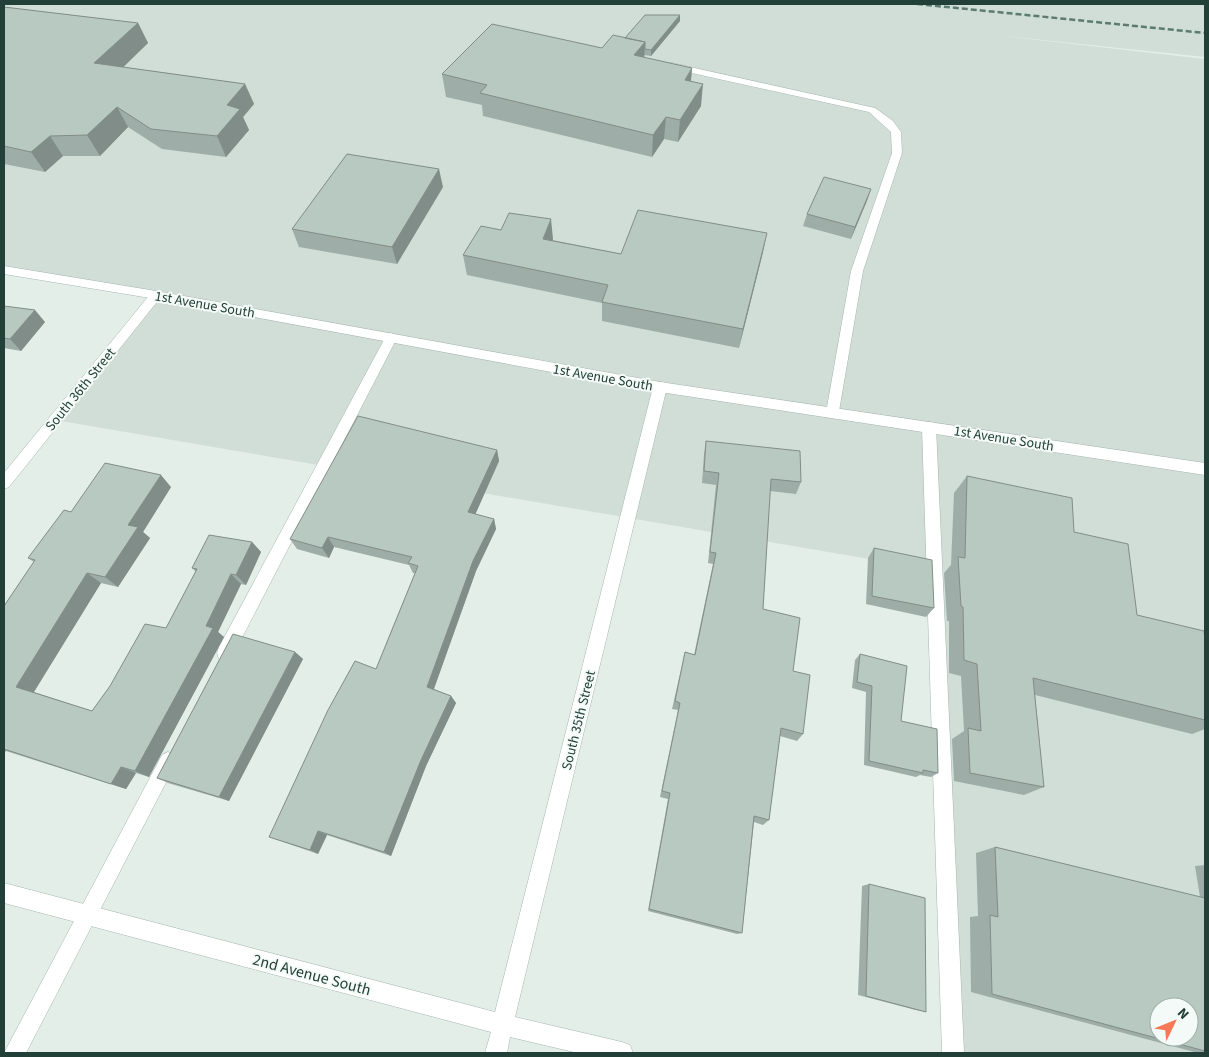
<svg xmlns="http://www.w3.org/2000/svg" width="1209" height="1057" font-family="'Source Sans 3',sans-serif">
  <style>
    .built { fill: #d1ded8; fill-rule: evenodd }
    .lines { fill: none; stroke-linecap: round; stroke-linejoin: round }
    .service-casing { stroke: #a5b6b0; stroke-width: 1 }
    .minor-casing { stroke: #a5b6b0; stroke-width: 1 }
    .tertiary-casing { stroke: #a5b6b0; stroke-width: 1 }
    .service { fill: #fff; fill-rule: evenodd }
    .minor { fill: #fff; fill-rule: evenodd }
    .tertiary { fill: #fff; fill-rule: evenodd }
    .rail { stroke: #5c7c72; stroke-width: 2.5; stroke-dasharray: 6 3; stroke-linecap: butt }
    .wall { fill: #9eada7 }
    .shaded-wall { fill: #818d88 }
    .building { fill: #b8c9c2; stroke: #818d88; fill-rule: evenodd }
    .labels { text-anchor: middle; stroke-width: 4; stroke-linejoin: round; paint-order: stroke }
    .street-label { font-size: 14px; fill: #224037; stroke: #f4faf7 }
    .near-street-label { font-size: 16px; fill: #224037; stroke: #f4faf7 }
  </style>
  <rect width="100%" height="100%" fill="#e3eee9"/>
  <path class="built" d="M4,4H1205V57L995,35L1205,59V1053H953L934,570L55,420L155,294L4,270ZM1159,1007H1189V1037H1159Z"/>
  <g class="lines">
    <defs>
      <path id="service" d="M672,63L875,108L893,121L901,132L902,153L863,271L838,417L833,418L828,417L826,413L851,271L892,153L891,132L869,112L669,68V64Z
        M391,333L395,335L397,338L231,659L225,661L219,659L217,653L219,647L385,338L387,335Z
        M929,422L934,423L936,427L964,1053H942L922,427L924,423Z
        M168,752L174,755L177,761L174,767L26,1053H4L162,755Z"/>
      <path id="minor" d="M156,291L162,295L160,298L9,487L4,489V473L152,292Z
        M660,382L665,383L667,387L515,1017L622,1042L630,1045L633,1053H578L510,1037L507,1053H485L491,1032L4,903V883L495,1012L653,387L655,383Z"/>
      <path id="tertiary" d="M4,266L156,291L660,382L1205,463V475L660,392L156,299L4,274Z"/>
    </defs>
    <use href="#service" class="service-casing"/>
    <use href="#minor" class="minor-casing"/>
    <use href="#tertiary" class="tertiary-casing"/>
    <use href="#service" class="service"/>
    <use href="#minor" class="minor"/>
    <use href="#tertiary" class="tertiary"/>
    <path class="rail" d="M917,4L1205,33"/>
  </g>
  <path class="wall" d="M4,7L138,23L148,43L123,67L245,84L254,104L243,117L249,130L226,157L162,149L128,127L100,156H63L45,172L4,164Z
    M680,15V21L651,56L644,55V58L692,68L691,81L701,106L678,142L664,139L652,157L483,116L482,105L446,97L442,74L602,48Z
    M443,187L397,264L299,247L292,229Z
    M871,189L851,239L803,226L807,214Z
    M501,230L553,239L552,240L621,254L763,252L739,348L602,321V303L467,275L463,255Z
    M4,306L45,322L21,351L4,348Z
    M706,441L801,482L796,494L770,491L763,609L793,671L803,734L797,741L780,736L769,820L763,825L754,822L742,933L737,934L648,911L668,799L660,797L678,710L672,709L685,652L694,655L713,564L708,563L716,485L702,483L704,454Z
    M497,450L499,461L475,514L494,519L496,529L476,571L434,689L451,696L456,703L426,766L391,856L327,835L318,854L269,837L376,669L415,573H413L409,565L334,547L329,558L297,549L290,539Z
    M967,476L1074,532L1137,615L1205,641V729L1192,734L1035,695L1044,787L1024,795L954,781L952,739L964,731L961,676L949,673V621H947L944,573L951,565L954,493Z
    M171,487L143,532L150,538L118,587L101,583L34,692L92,711L166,628L196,572L192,568L252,542L261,552L246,585L241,584L218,632L224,637L149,777L136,773L126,789L6,751L4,754V606L34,562L28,558L71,512Z
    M874,548L934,608L926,617L866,604L868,558Z
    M295,652L303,659L229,801L168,783L157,778Z
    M860,654L901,721L938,773L931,777L920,775L916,777L864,765L866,692L852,688L855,660Z
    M995,847L1200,897L1195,866L1205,865V1053H1198L971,992L970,917L978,916L976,853Z
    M869,884L926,1012L916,1010L858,995L862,886Z"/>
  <path class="shaded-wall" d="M680,15V21L651,56V50Z
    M138,23L148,43L106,84L94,63Z
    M645,42L644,64L634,55Z
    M692,68L690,90L685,80Z
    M245,84L254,104L243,117L249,130L226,157L217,136L227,105Z
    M703,84L701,106L678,142L680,120Z
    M117,107L128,127L100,156L87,135Z
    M666,117L664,139L652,157L653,135Z
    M50,136L63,156L45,172L31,152Z
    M439,169L443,187L397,264L392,247Z
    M871,189L867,201L851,239L855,227Z
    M551,219L553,239L545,258L543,239Z
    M767,233L763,252L739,348L743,329Z
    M35,310L45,322L21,351L10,339Z
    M497,450L499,461L472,522L468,512Z
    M161,475L171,487L143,532L150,538L118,587L105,577L128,525Z
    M494,519L496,529L476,571L432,694L427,687L473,561Z
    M328,537L334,547L329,558L322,548Z
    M252,542L261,552L246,585L236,575Z
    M87,573L101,583L32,695L16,687Z
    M231,574L241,584L218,632L224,637L149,777L135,771Z
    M295,652L303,659L229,801L219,797Z
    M451,696L456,703L426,766L391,856L384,852L421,760Z
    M121,767L136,773L126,789L111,784Z
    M318,831L327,835L318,854L310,850Z"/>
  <path class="building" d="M4,7L138,23L94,63L245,84L227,105L240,109L217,136L151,129L117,107L87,135L50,136L31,152L4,146Z
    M645,15H680L651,50L645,49V42L625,38Z
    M492,24L602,48L613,35L645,42L634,55L692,68L685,80L703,84L680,120L666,117L653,135L480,93L487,85L442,74Z
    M347,154L439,169L392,247L292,229Z
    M824,177L871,189L855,227L807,214Z
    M638,210L767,233L743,329L602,302L608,285L463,255L481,226L501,230L509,213L551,219L543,239L621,254Z
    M4,306L35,310L10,339L4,338Z
    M358,416L497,450L468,512L494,519L473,561L427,687L451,696L421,760L384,852L318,831L310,850L269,837L328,710L355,661L376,669L418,566L408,563L412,557L328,537L322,548L290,539Z
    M706,441L800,451L801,482L771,479L763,609L800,618L793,671L810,675L803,734L781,728L769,820L754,816L742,933L649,909L670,793L662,791L680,703L675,701L685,652L695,655L716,553L710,552L719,473L704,471Z
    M105,463L161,475L128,525L138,527L105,577L87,573L16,687L92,711L110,686L145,624L166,628L197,569L192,568L209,535L252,542L236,575L231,574L206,626L213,628L135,771L121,767L111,784L4,749V606L35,560L28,558L64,510L71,512Z
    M967,476L1072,498L1074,532L1128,544L1137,615L1204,631L1205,641V720L1033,678L1044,787L970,773L968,728L981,731L977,664L964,660L963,607L961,606L958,557L965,558Z
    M874,548L932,560L934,608L872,596Z
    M233,634L295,652L219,797L157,778Z
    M860,654L907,666L901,721L937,729L938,773L923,770V773L869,761L872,686L857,682Z
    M995,847L1205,898V1051L992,994L990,915L998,917ZM1159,1007H1189V1037H1159Z
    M869,884L925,898L926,1012L866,996Z"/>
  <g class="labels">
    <g class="street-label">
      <text transform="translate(205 304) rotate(10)" y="5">1st Avenue South</text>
      <text transform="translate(603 377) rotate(10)" y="5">1st Avenue South</text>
      <text transform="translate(80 389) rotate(-51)" y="5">South 36th Street</text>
      <text transform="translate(1004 438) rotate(9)" y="5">1st Avenue South</text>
      <text transform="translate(578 720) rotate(-76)" y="5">South 35th Street</text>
    </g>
    <g class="near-street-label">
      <text transform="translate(312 974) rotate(15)" y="6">2nd Avenue South</text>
    </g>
  </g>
  <rect width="1209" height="1057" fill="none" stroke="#224037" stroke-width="10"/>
  <g transform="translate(1174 1022) rotate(47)"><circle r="24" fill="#f4faf7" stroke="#a0b0aa"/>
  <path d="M0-4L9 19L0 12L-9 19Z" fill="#f97856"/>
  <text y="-8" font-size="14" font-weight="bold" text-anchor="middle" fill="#224037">N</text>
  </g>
</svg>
